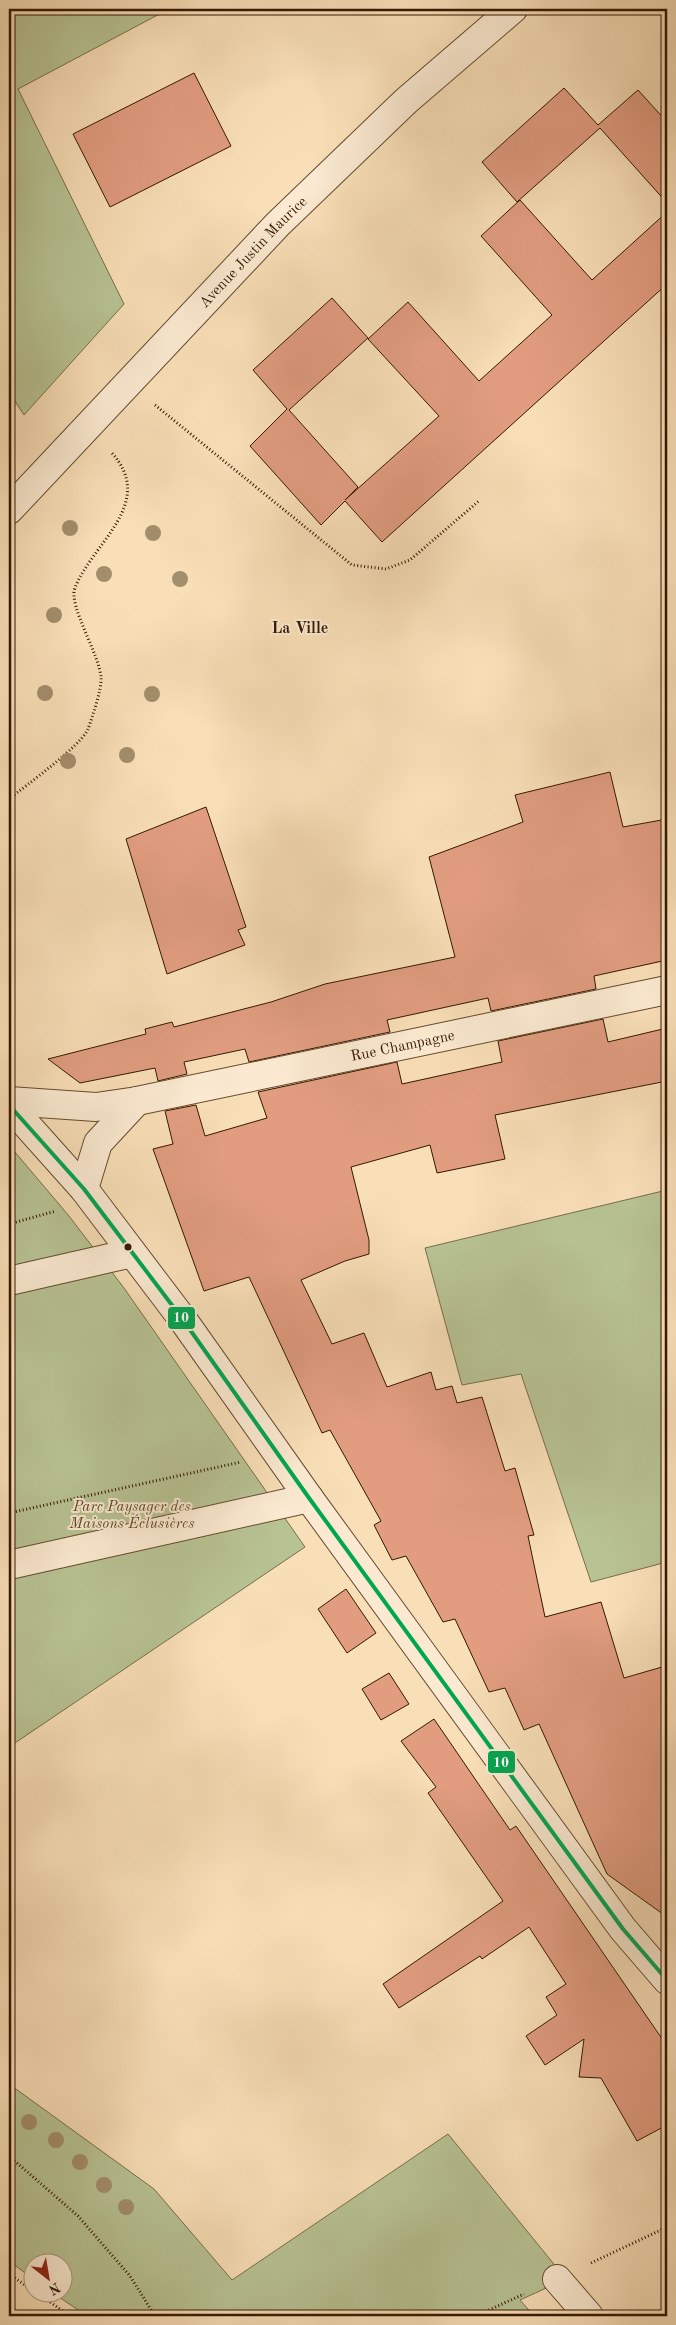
<svg xmlns="http://www.w3.org/2000/svg" width="676" height="2325" font-family="'Old Standard TT',serif">
  <style>
    .green { fill: #b8c394; stroke: #766e4a }
    .building { fill: #e29d81; stroke: #341800 }
    .lines { fill: none; stroke-linecap: round; stroke-linejoin: round }
    .minor-casing { stroke: #654a2e; stroke-width: 30 }
    .path { stroke: #341800; stroke-width: 3; stroke-dasharray: 1 2.5; stroke-linecap: butt }
    .minor { stroke: #fbead1; stroke-width: 28 }
    .bus-1-casing { stroke: #fbead1; stroke-width: 8 }
    .bus-1 { stroke: #00a651; stroke-width: 4 }
    .tree { fill: #a38e6b }
    .bus-dot { fill: #341800; stroke: #fbead1; stroke-width: 2 }
    .labels { text-anchor: middle; stroke-width: 4; stroke-linejoin: round; paint-order: stroke }
    .street-label { font-size: 15px; fill: #341800; stroke: #fbead1 }
    .park-label { font-size: 15px; font-style: italic; fill: #5c4b2c; stroke: #fbead1 }
    .neighbourhood-label { font-size: 16px; font-weight: bold; fill: #341800; stroke: #fbead1 }
    .line-badge { stroke: #fbead1; stroke-width: 2 }
    .badge-label { font-size: 14px; text-anchor: middle; font-weight: bold; fill: #fff }
  </style>
  <rect width="100%" height="100%" fill="#f9dfb8"/>
  <filter id="stains"><feTurbulence type="fractalNoise" baseFrequency=".004" numOctaves="4"/><feColorMatrix values="0 0 0 0 .2 0 0 0 0 .09 0 0 0 0 .02 0 0 0 .5 -.17"/></filter>
  <radialGradient id="worn" r=".72"><stop offset=".6" stop-color="#630" stop-opacity="0"/><stop offset="1" stop-color="#630" stop-opacity=".3"/></radialGradient>
  <path class="green" d="M9,9H169L18,89L124,304L24,415L9,392Z
    M9,1145L69,1216L124,1288L305,1547L9,1747Z
    M667,1190V1562L591,1582L521,1374L462,1385L425,1248Z
    M9,2084L154,2189L232,2280L448,2134L566,2279L520,2300L534,2316H87L53,2293L62,2292V2262H32V2278L9,2261Z"/>
  <path class="building" d="M194,73L231,146L110,207L73,134Z
    M564,88L598,125L638,90L667,122V203L600,128L517,202L482,162Z
    M520,200L592,280L667,212V284L382,542L345,501L321,525L250,446L287,409L253,370L332,298L368,338L289,410L358,487L345,500L439,416L368,339L408,302L479,381L552,315L481,236Z
    M610,772L623,827L667,819V960L594,976L596,989L491,1011L488,998L387,1020L390,1032L249,1062L245,1049L184,1062L187,1074L158,1081L155,1068L80,1083L48,1059L146,1034L145,1029L172,1022L174,1027L271,1002L325,984L455,957L429,857L523,822L515,795Z
    M206,807L246,927L238,930L245,945L167,974L126,839Z
    M603,1019L608,1042L667,1028V1081L495,1115L505,1159L437,1173L430,1145L351,1167L369,1240V1254L345,1261L301,1280L332,1344L364,1333L387,1387L431,1372L436,1390L452,1386L457,1403L482,1397L505,1471L515,1468L534,1535L528,1536L545,1617L601,1602L624,1678L662,1667L667,1687V1917L607,1874L539,1724L524,1730L505,1688L489,1692L455,1619L443,1622L406,1556L392,1560L374,1525L381,1521L330,1430L322,1433L249,1277L204,1291L153,1149L173,1144L165,1111L196,1105L205,1136L267,1118L258,1092L397,1062L402,1084L502,1062L498,1041Z
    M346,1589L376,1633L347,1653L318,1609Z
    M389,1673L409,1704L381,1720L362,1689Z
    M434,1719L510,1830L516,1826L667,2046V2125L637,2141L601,2078L579,2077L584,2039L545,2065L526,2036L557,2015L546,1997L566,1984L529,1927L482,1959L480,1956L399,2008L383,1984L503,1901L428,1793L436,1787L401,1741Z"/>
  <g class="lines">
    <defs>
      <g id="minor">
        <path id="s1" d="M9,510L278,224L406,101L513,9"/>
        <path id="s2" d="M9,1101L96,1107L137,1101L667,990"/>
        <path d="M9,1105L84,1189L181,1317L309,1498L623,1929L667,1980"/>
        <path d="M84,1189L98,1143L137,1101"/>
        <path d="M9,1281L132,1253"/>
        <path d="M9,1565L309,1498"/>
        <path d="M557,2279L589,2316"/>
      </g>
    </defs>
    <use href="#minor" class="minor-casing"/>
    <path class="path" d="M155,405L352,565L386,569L410,560L480,500
      M9,799C25,786 81,746 88,729C92,718 102,689 101,678C100,655 68,606 75,588C92,543 158,503 111,452
      M9,1224L56,1211
      M9,1513L241,1462
      M9,2156L78,2216L130,2276L155,2316
      M591,2263L667,2227
      M9,2274L32,2290
      M36,2292L70,2316
      M476,2316L524,2294"/>
    <use href="#minor" class="minor"/>
    <defs>
      <path id="bus-1" d="M9,1105L84,1189L181,1317L309,1498L623,1929L667,1980"/>
    </defs>
    <use href="#bus-1" class="bus-1-casing"/>
    <use href="#bus-1" class="bus-1"/>
  </g>
  <g class="tree">
    <circle cx="70" cy="528" r="8"/>
    <circle cx="153" cy="533" r="8"/>
    <circle cx="104" cy="574" r="8"/>
    <circle cx="180" cy="579" r="8"/>
    <circle cx="54" cy="615" r="8"/>
    <circle cx="45" cy="693" r="8"/>
    <circle cx="152" cy="694" r="8"/>
    <circle cx="127" cy="755" r="8"/>
    <circle cx="68" cy="761" r="8"/>
    <circle cx="29" cy="2122" r="8"/>
    <circle cx="56" cy="2140" r="8"/>
    <circle cx="80" cy="2162" r="8"/>
    <circle cx="104" cy="2185" r="8"/>
    <circle cx="126" cy="2207" r="8"/>
  </g>
  <circle class="bus-dot" cx="128" cy="1247" r="4.5"/>
  <g class="labels">
    <g class="street-label">
      <text dy="5" stroke="none"><textPath href="#s1" startOffset="355">Avenue Justin Maurice</textPath></text>
      <text dy="5" stroke="none"><textPath href="#s2" startOffset="400">Rue Champagne</textPath></text>
    </g>
    <g class="park-label">
      <text x="132" y="1511">Parc Paysager des<tspan x="132" dy="17">Maisons Éclusières</tspan></text>
    </g>
    <g class="neighbourhood-label">
      <text x="300" y="633">La Ville</text>
    </g>
  </g>
  <g class="line-badge">
    <rect x="167" y="1306" width="29" height="24" rx="5" fill="#00a651"/>
    <rect x="487" y="1750" width="29" height="24" rx="5" fill="#00a651"/>
  </g>
  <g class="badge-label">
    <text x="181" y="1322">10</text>
    <text x="501" y="1767">10</text>
  </g>
  <rect width="676" height="2325" fill="none" stroke="#f9dfb8" stroke-width="30"/>
  <rect x="10" y="10" width="656" height="2305" fill="none" stroke="#341800" stroke-width="2.5"/>
  <rect x="15" y="15" width="646" height="2295" fill="none" stroke="#341800"/>
  <g transform="translate(48 2278) rotate(149)"><circle r="24" fill="#fbead1" stroke="#ab967d"/>
  <path d="M0-4L9 19L0 12L-9 19Z" fill="#8f2418"/>
  <text y="-8" font-size="14" font-weight="bold" text-anchor="middle" fill="#341800">N</text>
  </g>
  <rect width="100%" height="100%" filter="url(#stains)"/>
  <rect width="100%" height="100%" fill="url(#worn)"/>
</svg>
